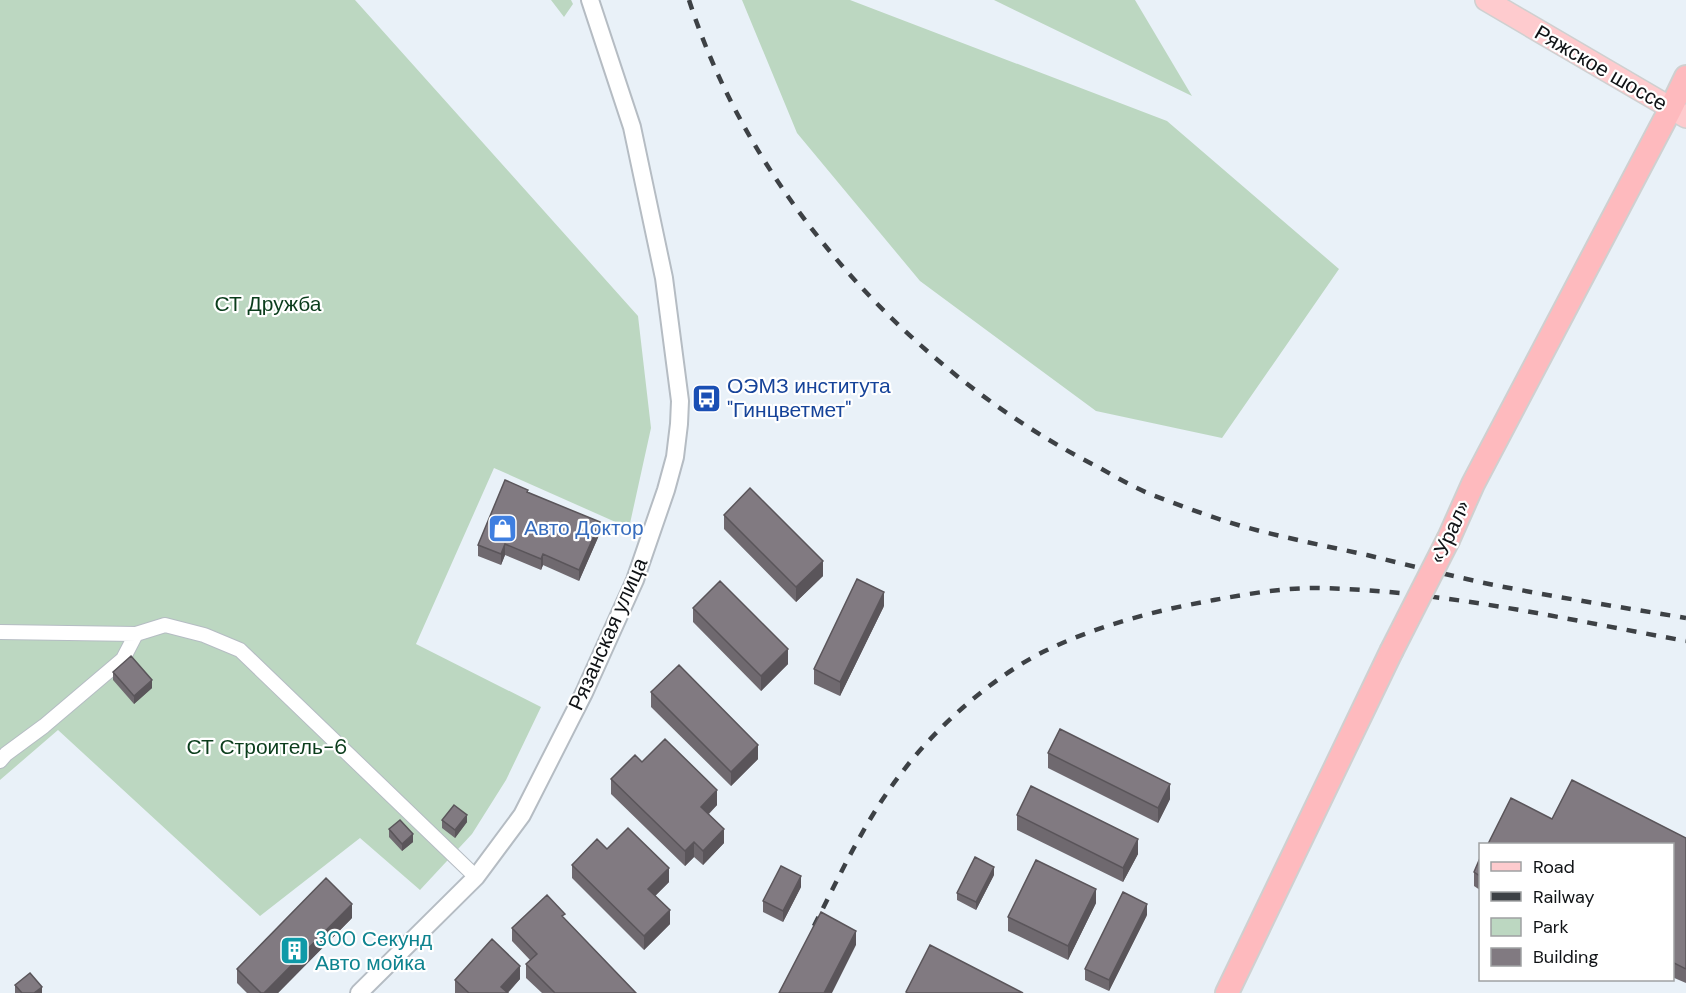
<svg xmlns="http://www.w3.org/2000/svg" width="1686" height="993" font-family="'DM Sans',sans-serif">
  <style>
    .green { fill: #bcd7c1 }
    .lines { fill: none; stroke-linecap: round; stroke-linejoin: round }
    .minor-casing { stroke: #b5bcc3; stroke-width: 16 }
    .tertiary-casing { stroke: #b5bcc3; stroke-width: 20 }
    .primary-casing { stroke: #cfd0d0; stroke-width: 24 }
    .trunk-casing { stroke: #cfd0d0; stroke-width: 26 }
    .minor { stroke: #fff; stroke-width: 14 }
    .tertiary { stroke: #fff; stroke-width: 16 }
    .primary { stroke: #fecbce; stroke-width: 21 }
    .trunk { stroke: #febabe; stroke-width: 22 }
    .rail { stroke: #3d4145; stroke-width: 4.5; stroke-dasharray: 10 10; stroke-linecap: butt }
    .trunk-bridge-casing { stroke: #cfd0d0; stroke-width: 26; stroke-linecap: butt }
    .trunk-bridge { stroke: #febabe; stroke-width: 22 }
    .wall { fill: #6f696f }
    .shaded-wall { fill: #5a555a }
    .building { fill: #817a81; stroke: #5a555a; stroke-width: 1.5 }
    .labels { text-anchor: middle; stroke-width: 4.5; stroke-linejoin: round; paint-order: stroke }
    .street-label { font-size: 21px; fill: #101316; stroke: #fff }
    .park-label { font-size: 21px; fill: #0b3d1c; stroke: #fff }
    .transit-label { font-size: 21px; fill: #164399; stroke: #fff; text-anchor: start }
    .shop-label { font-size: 21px; fill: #366cbe; stroke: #fff; text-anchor: start }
    .culture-label { font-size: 21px; fill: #0d838f; stroke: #fff; text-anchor: start }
  </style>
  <rect width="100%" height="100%" fill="#e9f1f8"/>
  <path class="green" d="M0,0H355L638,316L651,428L629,528L494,468L416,644L541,707L506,780L472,834L420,890L360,838L260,916L58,730L0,780Z
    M551,0H571L573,4L564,17Z
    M742,0H850L1167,121L1339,269L1222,438L1096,411L920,281L797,133Z
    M994,0H1135L1192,96Z"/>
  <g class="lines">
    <defs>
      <path id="minor" d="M0,632L136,634L165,625L204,635L240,650L476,877
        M0,761L6,754L44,726L123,659L136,634"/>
      <path id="tertiary" d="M359,993L476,877L522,815L584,693L635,580L666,490L675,457L679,424L680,401L664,278L632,127L590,0"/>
      <path id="primary" d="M1486,0L1686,117"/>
      <path id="trunk" d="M1449,538L1473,484L1671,108L1686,77
        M1227,993L1391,652"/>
    </defs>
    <use href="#minor" class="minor-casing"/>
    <use href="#tertiary" class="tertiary-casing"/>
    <use href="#primary" class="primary-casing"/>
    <use href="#trunk" class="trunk-casing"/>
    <use href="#minor" class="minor"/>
    <use href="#tertiary" class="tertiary"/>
    <use href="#primary" class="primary"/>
    <use href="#trunk" class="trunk"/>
    <path class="rail" d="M689,0C753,199 915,375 1100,468C1116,477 1133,487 1150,494C1181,506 1213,518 1245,527C1285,538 1326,546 1367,555C1407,565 1448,575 1489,584C1554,597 1620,607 1686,618
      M814,926C841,873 866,818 903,771C938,725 995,675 1047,650C1099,625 1158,610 1214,600C1247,594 1282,588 1316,588C1440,590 1564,619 1686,641"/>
    <defs>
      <path id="trunk-bridge" d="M1391,652L1449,538"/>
    </defs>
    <use href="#trunk-bridge" class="trunk-bridge-casing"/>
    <use href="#trunk-bridge" class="trunk-bridge"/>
  </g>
  <path class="wall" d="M528,492L600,533L579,581L543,565L541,570L505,555L501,565L478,556V545Z
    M724,515L823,576L796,602L724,529Z
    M884,606L840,696L814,684V669Z
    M693,608L788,664L761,691L693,622Z
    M113,672L152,688L134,704L113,680Z
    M651,692L758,759L731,786L651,707Z
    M1048,753L1170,799L1158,823L1048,768Z
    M642,762L717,805L709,814L724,843L703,865L694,857L685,866L611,794V779Z
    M1017,815L1138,854L1123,882L1017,830Z
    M1552,819L1686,838V983L1672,977V844Z
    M442,820L467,822L455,838L442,828Z
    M389,829L413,842L402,851L389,837Z
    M607,849L669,882L655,896L670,924L644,950L572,878V865Z
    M1480,858V890L1474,886V872Z
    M994,875L976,910L957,900V893Z
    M801,887L783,922L763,912V901Z
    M1096,903L1068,960L1008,931V917Z
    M1147,915L1109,991L1085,980V969Z
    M352,918L278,993H247L237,983V969Z
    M565,919L636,993H542L526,978V964L530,960L512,941V928Z
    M520,979L508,993H455V980Z
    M15,985L42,993H15Z"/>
  <path class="shaded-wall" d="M600,522V533L579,581V570Z
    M505,544V555L501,565V554Z
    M543,554V565L541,570V559Z
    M823,561V576L796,602V587Z
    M884,592V606L840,696V682Z
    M788,649V664L761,691V676Z
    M152,680V688L134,704V696Z
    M758,745V759L731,786V772Z
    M1170,784V799L1158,823V808Z
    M717,790V805L701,821V807Z
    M467,815V822L455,838V830Z
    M724,829V843L703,865V851Z
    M413,834V842L402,851V844Z
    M1138,839V854L1123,882V868Z
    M694,842V857L685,866V851Z
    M994,867V875L976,910V902Z
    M669,868V882L648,903V889Z
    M801,876V887L783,922V911Z
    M1096,889V903L1068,960V946Z
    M352,904V918L278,993H264Z
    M1147,904V915L1109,991V980Z
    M670,910V924L644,950V936Z
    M856,931V945L832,993H824Z
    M520,966V979L507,993L501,987Z
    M42,987V993H34Z"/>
  <path class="building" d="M505,480L528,490L527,492L600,522L579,570L543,554L541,559L505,544L501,554L478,545Z
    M750,488L823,561L796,587L724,515Z
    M857,579L884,592L840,682L814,669Z
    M720,581L788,649L761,676L693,608Z
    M131,656L152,680L134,696L113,672Z
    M679,665L758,745L731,772L651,692Z
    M1060,729L1170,784L1158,808L1048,753Z
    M665,739L717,790L701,807L724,829L703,851L694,842L685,851L611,779L635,755L642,762Z
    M1572,780L1686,838V969L1672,962V844H1488L1511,798L1552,819Z
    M1031,786L1138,839L1123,868L1017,815Z
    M454,805L467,815L455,830L442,820Z
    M400,820L413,834L402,844L389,829Z
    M628,828L669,868L648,889L670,910L644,936L572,865L597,839L607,849Z
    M975,857L994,867L976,902L957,893Z
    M1480,858V876L1474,872Z
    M1036,860L1096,889L1068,946L1008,917Z
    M781,866L801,876L783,911L763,901Z
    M326,878L352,904L264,993H261L237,969Z
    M1123,892L1147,904L1109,980L1085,969Z
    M547,895L565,914L562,916L636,993H555L526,964L537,954L512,928Z
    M821,912L856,931L824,993H779Z
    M492,939L520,966L501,987L508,993H469L455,980Z
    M930,945L1023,993H908L906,992Z
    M30,973L42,987L34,993H22L15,985Z"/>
  <defs>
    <symbol id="bus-square" viewBox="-11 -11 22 22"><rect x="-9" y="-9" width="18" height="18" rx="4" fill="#1a4fb4" stroke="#fff"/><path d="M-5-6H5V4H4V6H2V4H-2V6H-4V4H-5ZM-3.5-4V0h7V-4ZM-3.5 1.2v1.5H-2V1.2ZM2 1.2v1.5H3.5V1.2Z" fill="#fff"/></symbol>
    <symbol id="shop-square" viewBox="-11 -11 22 22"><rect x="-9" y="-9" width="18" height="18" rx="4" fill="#3f7fe0" stroke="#fff"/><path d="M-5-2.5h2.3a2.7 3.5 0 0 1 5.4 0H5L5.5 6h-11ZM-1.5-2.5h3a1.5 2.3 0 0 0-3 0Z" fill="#fff"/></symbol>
    <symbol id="building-square" viewBox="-11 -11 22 22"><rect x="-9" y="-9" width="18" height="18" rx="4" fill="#0f9aa8" stroke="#fff"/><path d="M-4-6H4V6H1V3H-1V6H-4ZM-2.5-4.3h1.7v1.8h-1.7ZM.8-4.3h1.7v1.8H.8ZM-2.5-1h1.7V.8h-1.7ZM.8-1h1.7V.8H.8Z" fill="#fff"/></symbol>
  </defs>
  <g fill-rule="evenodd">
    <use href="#bus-square" x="690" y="382" width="33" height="33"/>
    <use href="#shop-square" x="486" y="512" width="33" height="33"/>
    <use href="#building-square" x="278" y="934" width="33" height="33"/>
  </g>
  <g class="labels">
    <g class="street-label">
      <text transform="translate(1601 68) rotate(30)" y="7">Ряжское шоссе</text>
      <text transform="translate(1450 532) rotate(-65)" y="7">«Урал»</text>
      <text transform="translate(608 634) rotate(-66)" y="7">Рязанская улица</text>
    </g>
    <g class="park-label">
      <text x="268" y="311">СТ Дружба</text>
      <text x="267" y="754">СТ Строитель-6</text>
    </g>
    <g class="transit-label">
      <text x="727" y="393">ОЭМЗ института<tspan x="727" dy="24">"Гинцветмет"</tspan></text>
    </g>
    <g class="shop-label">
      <text x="524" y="535">Авто Доктор</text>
    </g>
    <g class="culture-label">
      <text x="315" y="946">300 Секунд<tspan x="315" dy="24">Авто мойка</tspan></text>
    </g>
  </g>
  <rect x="1479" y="843" width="195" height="138" fill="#ffffff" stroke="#9fa1a2" stroke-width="1.5"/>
  <rect x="1491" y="862" width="30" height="9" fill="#fecbce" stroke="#9fa1a2" stroke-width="1.5"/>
  <text x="1533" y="873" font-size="18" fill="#101316">Road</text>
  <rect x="1491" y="892" width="30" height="9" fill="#3d4145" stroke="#9fa1a2" stroke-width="1.5"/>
  <text x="1533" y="903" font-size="18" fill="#101316">Railway</text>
  <rect x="1491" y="918" width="30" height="18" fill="#bcd7c1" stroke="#9fa1a2" stroke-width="1.5"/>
  <text x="1533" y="933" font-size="18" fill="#101316">Park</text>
  <rect x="1491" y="948" width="30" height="18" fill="#817a81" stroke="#9fa1a2" stroke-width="1.5"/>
  <text x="1533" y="963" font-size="18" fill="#101316">Building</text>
</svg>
